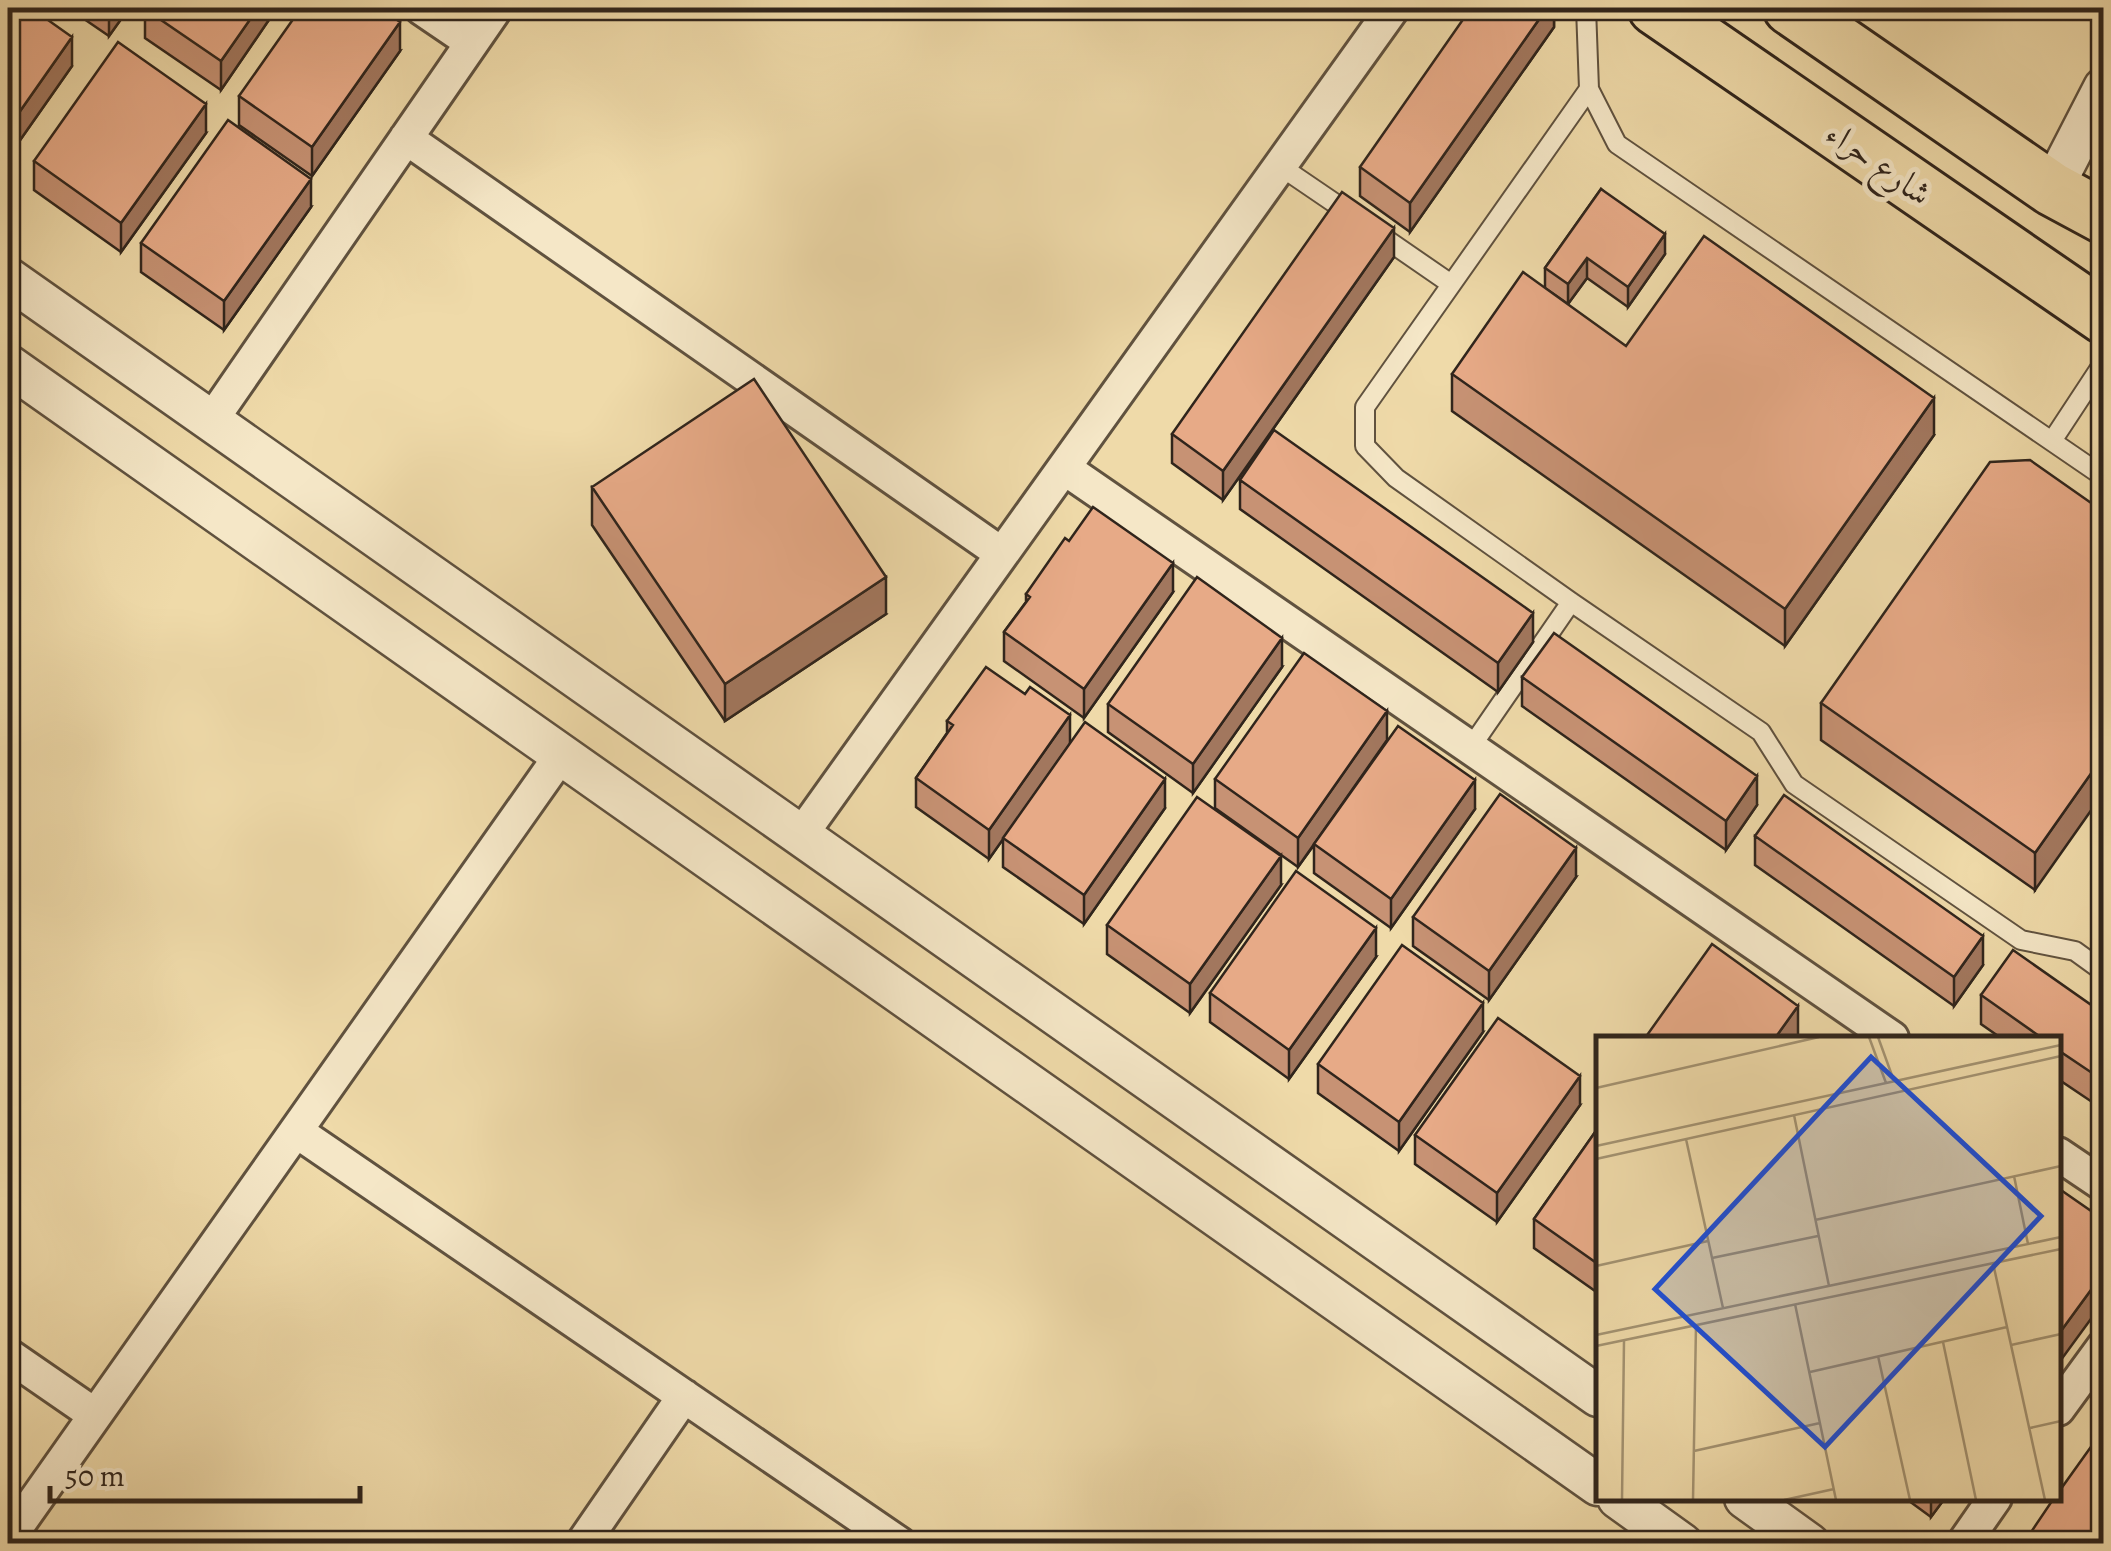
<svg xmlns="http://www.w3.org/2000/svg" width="2111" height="1551" font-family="Alegreya,Amiri,serif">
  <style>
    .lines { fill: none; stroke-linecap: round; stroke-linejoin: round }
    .service-casing { stroke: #60523f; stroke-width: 22 }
    .minor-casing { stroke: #60523f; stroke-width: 38 }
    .tertiary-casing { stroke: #60523f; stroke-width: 45 }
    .primary-casing { stroke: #30251c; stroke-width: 58 }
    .service { stroke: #f5e7c7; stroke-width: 18 }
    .minor { stroke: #f5e7c7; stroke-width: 32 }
    .tertiary { stroke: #f5e7c7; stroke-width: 40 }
    .primary { stroke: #efdaa9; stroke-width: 52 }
    .wall { fill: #c79274; stroke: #30251c; stroke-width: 2.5 }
    .shaded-wall { fill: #a2775e; stroke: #30251c; stroke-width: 2.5 }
    .building { fill: #e7aa87; stroke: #30251c; stroke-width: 2.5 }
    .labels { text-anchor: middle; stroke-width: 10; stroke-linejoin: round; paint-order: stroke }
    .street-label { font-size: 35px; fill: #30251c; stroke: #f5e7c7 }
    .inset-road { fill: none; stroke: #a39271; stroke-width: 2.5 }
    .view { fill: #1d4ed8; fill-opacity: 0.15; stroke: #1d4ed8; stroke-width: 5 }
    .inset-edge { fill: none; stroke: #30251c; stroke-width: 5 }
  </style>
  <rect width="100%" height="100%" fill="#efdaa9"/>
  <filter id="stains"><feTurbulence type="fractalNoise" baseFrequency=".002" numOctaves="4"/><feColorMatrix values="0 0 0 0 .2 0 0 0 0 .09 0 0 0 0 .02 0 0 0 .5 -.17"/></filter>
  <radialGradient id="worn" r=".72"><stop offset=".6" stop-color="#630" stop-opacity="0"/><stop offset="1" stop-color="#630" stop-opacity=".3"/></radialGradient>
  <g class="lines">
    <defs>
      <path id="service" d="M1586,8L1589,89L1617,144L2104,477
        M1589,89L1365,407V446L1396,478L1571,602L1761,732L1794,784L2021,940L2075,951L2104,972
        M1280,166L1352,215
        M1377,233L1451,284
        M2052,441L2104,362
        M1471,747L1571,602"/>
      <path id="minor" d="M421,8L471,42
        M406,138L1002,554
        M211,421L496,8
        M1064,468L1892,1038
        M801,835L1393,8
        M296,1131L900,1544
        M2058,1154L2104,1185
        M8,1355L95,1415
        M2058,1409L2104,1346
        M8,1539L561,755
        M582,1544L684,1396
        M1963,1544L1995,1498"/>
      <path id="tertiary" d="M2052,189L2104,88
        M8,278L1598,1396
        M8,365L1598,1485
        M1618,1498L1682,1544
        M1745,1498L1809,1544"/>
      <path id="primary" d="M1655,8L2104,317
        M1790,8L2052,189L2104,217"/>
    </defs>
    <use href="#service" class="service-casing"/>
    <use href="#minor" class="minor-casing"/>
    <use href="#tertiary" class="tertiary-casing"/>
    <use href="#primary" class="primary-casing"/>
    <use href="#service" class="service"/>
    <use href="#minor" class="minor"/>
    <use href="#tertiary" class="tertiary"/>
    <use href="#primary" class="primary"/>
  </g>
  <path class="wall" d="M8,8L72,66L11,153L8,150Z
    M68,8H129L109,36Z
    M277,8L221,90L145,38V9Z
    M1554,8V27L1410,232L1360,196V167Z
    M400,51L312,176L239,125V96Z
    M206,133L121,252L34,190V161Z
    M1601,189L1665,254L1628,307L1587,278L1568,304L1545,288V268Z
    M311,207L224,330L141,272V243Z
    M1394,257L1223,500L1172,463V434Z
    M1626,346L1934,435L1785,646L1452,411V374Z
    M1240,480L1533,642L1498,692L1240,509Z
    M592,487L886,614L725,721L592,525Z
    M2104,512L2035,890L1821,740V703Z
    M1173,592L1084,718L1004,661V632L1026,602V594Z
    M1282,667L1193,793L1108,732V704Z
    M1522,677L1757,805L1726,850L1522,706Z
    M947,721L1070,744L1165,808L1084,924L1003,867V839L989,859L916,807V778L947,733Z
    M1387,740L1475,809L1391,928L1314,873V845L1298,867L1215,808V779Z
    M1755,836L1983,965L1954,1006L1755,865Z
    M1576,877L1489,1000L1413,946V917Z
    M1281,885L1190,1013L1107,954V925Z
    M1376,957L1289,1079L1210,1022V993Z
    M1981,995L2104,1014V1110L2058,1079V1038H2001L1981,1024Z
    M1483,1032L1399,1151L1318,1093V1064Z
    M1580,1105L1497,1222L1415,1164V1135Z
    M1598,1128V1293L1534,1248V1219Z
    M1905,1498H1945L1931,1517Z"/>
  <path class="shaded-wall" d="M109,8H129L109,36Z
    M258,8H277L221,90V61Z
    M1547,8H1554V27L1410,232V203Z
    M400,22V51L312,176V147Z
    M72,37V66L11,153V124Z
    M206,104V133L121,252V223Z
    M311,179V207L224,330V301Z
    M1394,228V257L1223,500V471Z
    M1665,234V254L1628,307V287Z
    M1587,258V278L1568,304V284Z
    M1934,398V435L1785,646V609Z
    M1173,563V592L1084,718V689Z
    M886,577V614L725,721V684Z
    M1533,613V642L1498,692V663Z
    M1282,638V667L1193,793V764Z
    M1387,711V740L1298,867V838Z
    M1070,715V744L989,859V830Z
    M2104,755V792L2035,890V853Z
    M1757,776V805L1726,850V821Z
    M1165,779V808L1084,924V895Z
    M1475,780V809L1391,928V899Z
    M1576,848V877L1489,1000V971Z
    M1281,856V885L1190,1013V984Z
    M1376,928V957L1289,1079V1050Z
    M1983,936V965L1954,1006V977Z
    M1483,1003V1032L1399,1151V1122Z
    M1798,1006V1035L1796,1038H1775Z
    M1580,1076V1105L1497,1222V1193Z
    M2104,1272V1301L2058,1364V1335Z
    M1931,1498H1945L1931,1517Z"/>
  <path class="building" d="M8,8H31L72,37L11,124L8,121Z
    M146,8H258L221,61L145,9Z
    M301,8H380L400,22L312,147L239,96Z
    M1471,8H1547L1410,203L1360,167Z
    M118,42L206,104L121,223L34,161Z
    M228,120L311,179L224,301L141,243Z
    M1601,189L1665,234L1628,287L1587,258L1568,284L1545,268Z
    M1342,192L1394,228L1223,471L1172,434Z
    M1704,236L1934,398L1785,609L1452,374L1523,272L1626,346Z
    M754,379L886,577L725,684L592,487Z
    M1274,430L1533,613L1498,663L1240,480Z
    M2030,460L2104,512V755L2035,853L1821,703L1990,462Z
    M1093,507L1173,563L1084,689L1004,632L1030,597L1026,594L1065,538L1069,541Z
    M1197,577L1282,638L1193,764L1108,704Z
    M1554,633L1757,776L1726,821L1522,677Z
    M1304,653L1387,711L1298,838L1215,779Z
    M986,667L1025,694L1030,687L1070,715L989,830L916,778L953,725L947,721Z
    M1085,722L1165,779L1084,895L1003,838Z
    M1398,726L1475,780L1391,899L1314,844Z
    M1500,794L1576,848L1489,971L1413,917Z
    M1784,795L1983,936L1954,977L1755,836Z
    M1197,797L1281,856L1190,984L1107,925Z
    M1296,871L1376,928L1289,1050L1210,993Z
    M1712,944L1798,1006L1775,1038H1645Z
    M1402,945L1483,1003L1399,1122L1318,1064Z
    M2013,950L2104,1014V1081L2058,1050V1038H2042L1981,995Z
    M1498,1018L1580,1076L1497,1193L1415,1135Z
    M1598,1128V1264L1534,1219Z
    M2058,1188L2104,1220V1272L2058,1335Z
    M2098,1437L2104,1441V1544H2023L2054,1498H2058V1493Z"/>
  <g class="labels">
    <g class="street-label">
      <text transform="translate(1879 163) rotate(35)" y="12">شارع حراء</text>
    </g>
  </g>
  <g transform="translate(1596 1036)">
    <rect width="465" height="465" fill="#efdaa9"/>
    <path class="inset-road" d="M273,1L290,47M282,1L298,45M0,52L223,1M198,79L233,250M90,103L127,272M0,110L465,9M0,123L465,20M418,140L432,208M219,184L465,130M116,222L222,200M397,227L449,464M0,230L112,205M199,268L240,464M0,299L465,201M347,306L380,464M415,309L465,298M0,310L465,213M282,320L314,464M214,336L411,291M434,392L465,385M98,415L224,387M26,464L28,305M97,464L100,289M188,464L238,453"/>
    <path class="view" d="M275,21L445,180L229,411L59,253Z"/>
    <rect width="465" height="465" class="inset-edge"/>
  </g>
  <rect width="2111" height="1551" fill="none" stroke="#efdaa9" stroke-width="40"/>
  <rect x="10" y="10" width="2091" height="1531" fill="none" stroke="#30251c" stroke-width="5"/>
  <rect x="20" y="20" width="2071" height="1511" fill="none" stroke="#30251c" stroke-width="2.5"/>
  <path d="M50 1486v15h310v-15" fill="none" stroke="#30251c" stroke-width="5"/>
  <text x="65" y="1486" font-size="30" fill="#30251c" stroke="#f5e7c7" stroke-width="8" paint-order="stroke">50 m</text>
  <rect width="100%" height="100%" filter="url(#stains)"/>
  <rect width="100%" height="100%" fill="url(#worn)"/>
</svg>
